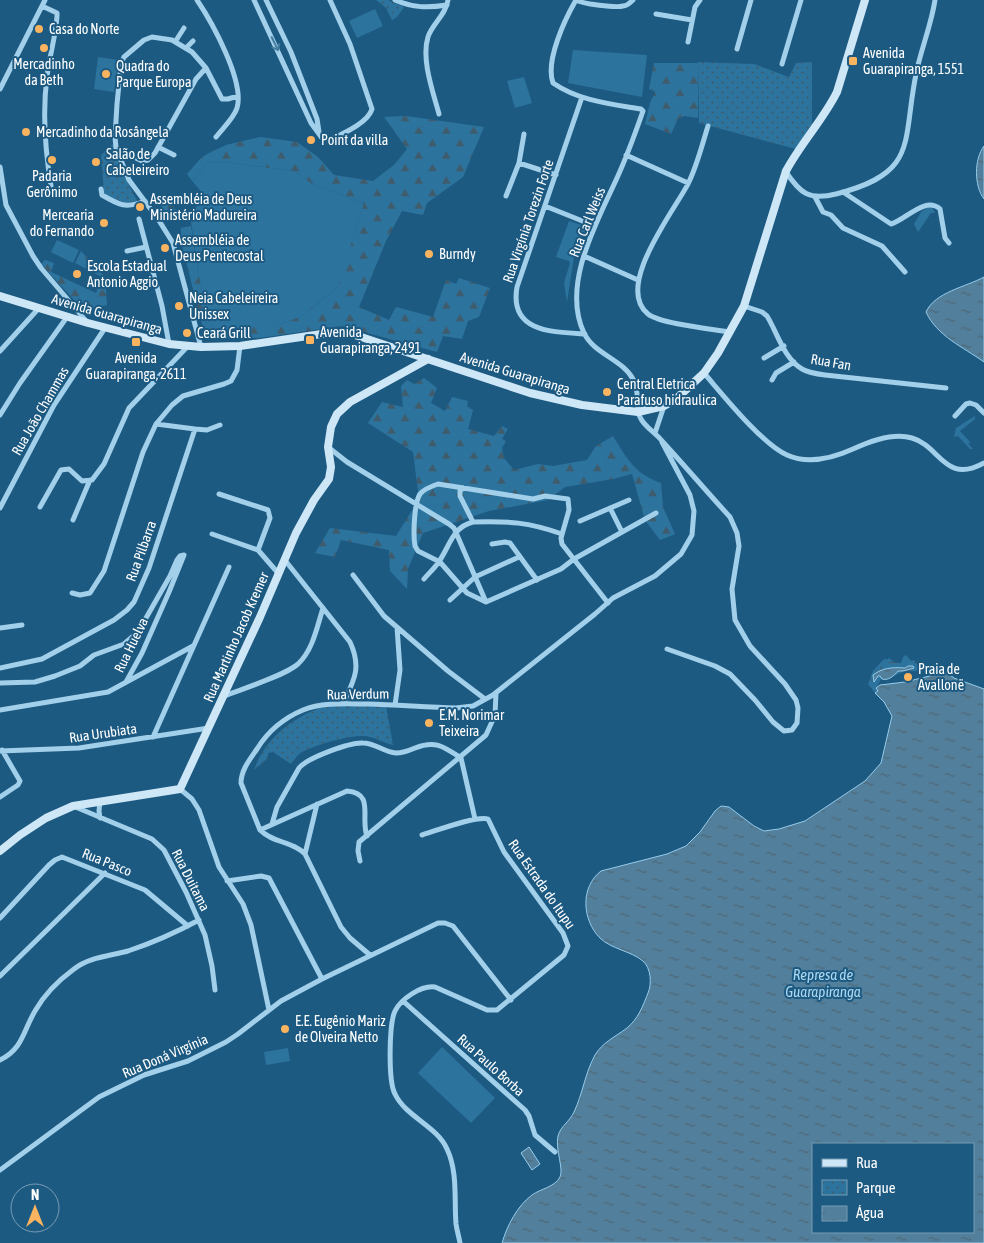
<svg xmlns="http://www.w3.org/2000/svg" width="984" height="1243" font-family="'Asap Condensed',sans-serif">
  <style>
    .grass { fill: #2c739e }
    .forest { fill: url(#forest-firs) }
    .wetland { fill: url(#wetland-marsh) }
    .park { fill: url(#park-dots) }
    .water { fill: url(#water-ripples); stroke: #95cceb; fill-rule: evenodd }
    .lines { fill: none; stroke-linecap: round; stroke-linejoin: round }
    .street { stroke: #a2cfea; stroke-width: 5 }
    .secondary { stroke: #cde7f7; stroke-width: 8 }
    .oneway { stroke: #457da1 }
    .poi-dot { fill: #fab35f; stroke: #1d5a82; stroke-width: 2 }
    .labels { text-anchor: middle; stroke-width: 4; stroke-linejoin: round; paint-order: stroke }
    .poi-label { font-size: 14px; fill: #fff; stroke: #1d5a82; text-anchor: start }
    .street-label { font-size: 14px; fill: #fff; stroke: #1d5a82 }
    .water-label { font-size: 15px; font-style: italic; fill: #add8f1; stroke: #1d5a82 }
  </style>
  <defs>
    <pattern id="forest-firs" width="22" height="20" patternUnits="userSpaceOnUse" patternTransform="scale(1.25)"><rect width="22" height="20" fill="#2c739e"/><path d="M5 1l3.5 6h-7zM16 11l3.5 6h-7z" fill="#3f5c6d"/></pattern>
    <pattern id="wetland-marsh" width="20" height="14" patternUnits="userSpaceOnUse" patternTransform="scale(1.25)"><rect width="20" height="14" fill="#2c739e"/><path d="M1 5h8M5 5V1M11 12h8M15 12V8" fill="none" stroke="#3f5c6d"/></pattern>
    <pattern id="park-dots" width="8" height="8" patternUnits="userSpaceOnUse" patternTransform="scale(1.25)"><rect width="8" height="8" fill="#2c739e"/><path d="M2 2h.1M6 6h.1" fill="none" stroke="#3f5c6d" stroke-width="1.8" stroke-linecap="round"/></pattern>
    <pattern id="water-ripples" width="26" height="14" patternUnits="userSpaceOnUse" patternTransform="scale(1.25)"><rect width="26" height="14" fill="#527f9b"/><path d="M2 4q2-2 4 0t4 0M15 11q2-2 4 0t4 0" fill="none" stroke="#4f6877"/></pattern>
  </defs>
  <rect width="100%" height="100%" fill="#1d5a82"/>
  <path class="grass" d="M375,9L383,26L357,38L349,21Z
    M573,50L647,55L642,97L568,83Z
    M98,57L118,60L114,92L94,89Z
    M524,77L532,103L515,108L507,81Z
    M224,162L294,171L314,185L364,203L339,286L300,317L276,326L246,330L240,338L216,339L200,283L190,215L205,196L193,182L207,163Z
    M928,207H932L935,213H931L918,232L914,224L921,212Z
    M569,221L587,227L574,257L567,302L564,283L570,263L569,261L556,257Z
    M57,240L79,250L73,263L51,252Z
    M975,416V419L960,431L971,443H968L973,449H970L958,436L954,437L956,428Z
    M442,1047L495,1098L471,1123L418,1073Z
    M288,1048L290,1061L266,1065L264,1052Z"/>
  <path class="forest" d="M654,63H698V118L684,116L678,119L671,134L645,124L650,103L655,92L649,89Z
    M406,116L484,127L463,177L427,203L423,215L402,211L386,241L359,307L389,320L396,307L433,317L446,280L456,284L459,278L490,288L479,317L468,321L462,339L443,336L437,352L342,326L259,338H240L246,330L262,321L276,326L300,317L338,287L364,203L314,185L294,171L224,162L207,163L193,182L187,174L201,158L209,153L226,145L260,137L297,142L318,157L334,175L373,181L394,165L407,149L384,117Z
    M168,200L178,213L166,217L160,203Z
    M191,226L200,283L216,339L206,340L181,242V228Z
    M81,251L105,277L107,305L84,311L41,264L45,260L54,263L51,272L96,293L102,277L75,263Z
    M424,378L437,388L431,403L445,411L452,397L468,401L467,406L473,410L468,429L494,436L502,426L508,429L502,439L506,441L502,448L504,458L514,470L538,464L553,466L587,460L596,446L613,436C627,459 635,474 661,483L663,507L675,534L660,540L645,520L632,474L613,479L565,487L548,500L489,511L423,533L408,569L407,589L390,571L389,550L341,540L335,557L315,553L330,528L396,536L419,499L413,452L368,423L382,402L403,407L401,386L407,380L414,384Z"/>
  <path class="wetland" d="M906,655L911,661L914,660L920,669H927C918,671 912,671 903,672C895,674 890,681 881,679L876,688L878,691L875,693L868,684L873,671L885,658L886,660L889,658L894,662L901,663L903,657Z"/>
  <path class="park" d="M376,0H388L404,7L397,17L392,20L386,8Z
    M698,62L754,64L789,77L796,63L812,62V125L796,149L699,123Z
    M113,144L122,171L137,201C124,206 114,200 104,193L101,155Z
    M326,706H386L393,745C383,743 373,736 363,736C349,735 310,746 299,754C296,757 294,760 291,764L273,752L268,753V758L254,770C266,737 294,716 326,706Z"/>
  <path class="water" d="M984,146V199C974,186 974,159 984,146Z
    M984,277V362C963,347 937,336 926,312C935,292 966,287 984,277Z
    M908,666H913L914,668L903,671H898C894,676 888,681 882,679L880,676H878L874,682L873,675C882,668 892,667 905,668Z
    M946,672L954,678L984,689V1243H502C507,1226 517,1206 532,1195C540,1189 555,1187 560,1177C564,1169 555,1149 558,1136C560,1127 570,1121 574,1112C583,1093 585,1073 595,1055C603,1042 615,1037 627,1028C638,1019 643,1006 648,993C652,984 651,968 643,961C631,951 611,949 600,938C582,920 580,887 601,871L667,854L686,846L700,832L715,811L721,806L729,807L754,826L764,831L779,829L805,821L865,781L881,763L892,716L884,702L875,693L878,691L876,688L880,685L905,682ZM813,1144H973V1232H813Z
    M529,1147L540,1164L532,1170L521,1153Z"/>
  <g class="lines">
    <path class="street" d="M197,0C212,22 245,82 237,108C234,118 222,129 216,137
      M254,0L311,123L322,138L330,140C342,134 368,123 372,109L350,44L330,0
      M266,0L291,52L317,119L319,132
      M395,0C413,8 428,8 447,5
      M576,0C565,19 545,61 553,83C579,101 611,104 641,109L643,111C635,134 627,156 617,178C597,222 561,285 584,333C594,354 622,359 633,379C641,392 634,408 641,419C646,428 656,433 662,441C685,466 707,492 730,517L737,533L739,546L732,589L735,620L750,646L785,684L796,700L798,708L797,723L792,730L784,731L773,722L755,700L730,674L715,666L667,649
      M576,0C582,4 616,8 623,6C627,6 630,3 633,0
      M42,6L57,13V16C56,36 49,57 47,77C42,114 45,149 51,186
      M656,14L692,20
      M175,42L184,28
      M688,42L695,7L700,0
      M186,48L193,41
      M737,49L751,0
      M782,64L801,0
      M0,89L45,0
      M582,97L517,287C509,332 552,332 585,334
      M439,114C433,92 421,59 428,37C432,24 446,15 448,0
      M708,126C702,145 697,166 688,184C674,211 614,287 648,314C661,324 712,329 730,332
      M158,147L174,155
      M116,148L142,161L148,160L155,153L196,79L206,68
      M626,155L688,183
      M519,163L556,175
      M0,167L6,205L33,256L41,268L87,322
      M786,172C800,193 809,201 836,194C919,173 902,143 916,74C921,49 931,26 935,0
      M101,189L102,195C119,205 126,209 145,201
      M843,192L891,224C907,219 925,196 940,209L945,238L949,243
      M506,196L519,163L524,134
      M815,197L823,212L831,215L843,228L882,246L905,272
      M545,206L595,226
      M139,219L162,306L169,344
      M127,251L146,247
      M584,256L638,280
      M744,306L762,312L767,316C777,332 784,359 802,369C809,373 817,374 825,375L946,388
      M201,347L173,243L158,219L129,180L116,148L115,137L117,104L121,64L124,57L144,40L152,37L172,40L192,52L206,68L222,99H228L238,96
      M0,351L39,308
      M764,358L784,346
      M704,373C723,395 762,444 787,455C809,465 833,458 853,449C870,441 893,432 912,438C940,446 945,485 984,463
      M772,380L776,373L794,362
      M0,415L20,383L67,317
      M955,416L966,404L970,403L976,405L984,413
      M156,424L195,429
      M655,433L664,406
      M328,447L347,462L449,524L454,528L486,602L561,569L574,559L656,513
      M219,494L268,510L270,518L258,550
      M40,507L61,470L69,469L82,481L92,480L104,464L129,408L188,346
      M0,508L54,405L105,328
      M610,508L622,532
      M73,520L90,480
      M580,521L629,500
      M473,522C509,521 528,522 562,534
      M212,534L258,550L278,573
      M492,544L505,542L510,543L537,580
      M284,559L350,642C362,668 354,680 343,704
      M353,575L384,616L448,671L485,699
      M424,579C429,573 436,567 440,560C450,545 453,527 473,522L460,496V491L463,488
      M72,593L80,595L90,593L104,571L143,452L156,424L172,405L183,396L224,384L231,381L237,370L240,346
      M450,600L475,577L519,557
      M486,602L467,593L440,562L418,551L415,546C413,535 414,503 420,494C424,489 432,486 438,484L533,499L545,496L568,499L569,510L561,538L562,544L608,603
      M0,628L22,625
      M0,668L42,659L114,620L127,610L134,602L149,568L195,429L207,430L220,425
      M126,682L142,653L169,592L184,555
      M0,683L35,682L55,676L80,666L94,655L124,644L138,632L170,576L177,560L180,556L184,555
      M224,696C242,689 284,676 298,664C313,650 317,627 323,608
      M395,705L400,670L397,627
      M0,710L108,692L193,646
      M153,737L229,567
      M0,751L79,748L209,728
      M461,758L475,819
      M180,789L192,799L199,810L219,867L243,904L251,925L269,1010
      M0,797L18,785L20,781L2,750
      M100,801L99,811L100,818
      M73,806L152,839L164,850L186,892L205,935L212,966L215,990
      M272,824L277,807L299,768C307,758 350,742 363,743C375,743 384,752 396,753C403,753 408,751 415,748C435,740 443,746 461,758
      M260,830L347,791C375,793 360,818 367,836
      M422,835C435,831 477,815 488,819L504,852L563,933L568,946L564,955L497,1010H487L435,987C421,985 401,999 395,1011C389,1024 388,1081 395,1094C406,1117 437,1126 447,1149C458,1172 454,1200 456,1224C457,1231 459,1237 460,1243
      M305,854L317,804
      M360,861L358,851L359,842L486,735L495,715L496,693
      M227,881L261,876L269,878L322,979
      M0,918L49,865L55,860L62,857L145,890L188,926
      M370,955L350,938L341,927L305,854C292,841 273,843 260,830L241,783C241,770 250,759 257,749C268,731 284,718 303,710C323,702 347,704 368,704C397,705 427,707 456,708L473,706L493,695L595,614L613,598L655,576L681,554L692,535L694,511L690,495L662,442
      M0,976L105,873
      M403,1001L525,1110L529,1116L535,1135L555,1152
      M0,1060C23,1049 23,1031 35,1011C44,995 59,980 74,969C89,957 110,956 128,951C155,942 175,933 199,920
      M0,1170L99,1097L144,1075L188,1061L226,1042L238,1034L281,1001L322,979L438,923H445L453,926L511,1000"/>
    <path class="secondary" d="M0,296L88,323L169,344L201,347L240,346L335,332L352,334L530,393L582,405L638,412L664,406L676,399L704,373L718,353L744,306L786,171C801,143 823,120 837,92L865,0
      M0,851L20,835L46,818L73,806L180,789L260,617L296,533L314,500L329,479L331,467L328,447L331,427L337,414L350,402L428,359"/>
  </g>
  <defs><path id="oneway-shaft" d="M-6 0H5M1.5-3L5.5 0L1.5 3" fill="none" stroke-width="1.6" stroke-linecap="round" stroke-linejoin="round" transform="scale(1.25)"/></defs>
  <use class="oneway" href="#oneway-shaft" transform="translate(275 44) rotate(64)"/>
  <g class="poi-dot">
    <circle cx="39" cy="29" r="5"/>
    <circle cx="44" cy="48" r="5"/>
    <rect x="848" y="56" width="10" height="10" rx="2.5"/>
    <circle cx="106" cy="74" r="5"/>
    <circle cx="26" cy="132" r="5"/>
    <circle cx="311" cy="140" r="5"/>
    <circle cx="52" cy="160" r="5"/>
    <circle cx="96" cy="162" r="5"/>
    <circle cx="140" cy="207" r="5"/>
    <circle cx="104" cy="223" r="5"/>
    <circle cx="165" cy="248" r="5"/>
    <circle cx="429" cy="254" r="5"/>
    <circle cx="77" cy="274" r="5"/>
    <circle cx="179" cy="306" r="5"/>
    <circle cx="187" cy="333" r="5"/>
    <rect x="305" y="335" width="10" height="10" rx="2.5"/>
    <rect x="131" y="337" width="10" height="10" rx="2.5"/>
    <circle cx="607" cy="392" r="5"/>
    <circle cx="908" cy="677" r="5"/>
    <circle cx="429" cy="723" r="5"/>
    <circle cx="285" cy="1029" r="5"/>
  </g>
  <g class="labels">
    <g class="poi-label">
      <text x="49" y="34">Casa do Norte</text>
      <text x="863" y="58">Avenida<tspan x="863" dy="16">Guarapiranga, 1551</tspan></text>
      <text x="44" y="69" text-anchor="middle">Mercadinho<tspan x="44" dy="16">da Beth</tspan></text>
      <text x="116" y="71">Quadra do<tspan x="116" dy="16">Parque Europa</tspan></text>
      <text x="36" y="137">Mercadinho da Rosângela</text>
      <text x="321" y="145">Point da villa</text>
      <text x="106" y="159">Salão de<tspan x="106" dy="16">Cabeleireiro</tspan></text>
      <text x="52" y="181" text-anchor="middle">Padaria<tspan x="52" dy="16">Gerônimo</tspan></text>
      <text x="150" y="204">Assembléia de Deus<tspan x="150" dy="16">Ministério Madureira</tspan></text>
      <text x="94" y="220" text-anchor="end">Mercearia<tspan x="94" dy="16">do Fernando</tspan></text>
      <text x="175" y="245">Assembléia de<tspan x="175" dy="16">Deus Pentecostal</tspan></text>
      <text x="439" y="259">Burndy</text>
      <text x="87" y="271">Escola Estadual<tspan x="87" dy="16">Antonio Aggio</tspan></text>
      <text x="189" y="303">Neia Cabeleireira<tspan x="189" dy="16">Unissex</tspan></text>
      <text x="320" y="337">Avenida<tspan x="320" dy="16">Guarapiranga, 2491</tspan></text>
      <text x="197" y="338">Ceará Grill</text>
      <text x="136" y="363" text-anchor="middle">Avenida<tspan x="136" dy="16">Guarapiranga, 2611</tspan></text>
      <text x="617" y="389">Central Eletrica<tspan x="617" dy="16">Parafuso hidraulica</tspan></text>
      <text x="918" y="674">Praia de<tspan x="918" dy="16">Avallonë</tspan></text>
      <text x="439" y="720">E.M. Norimar<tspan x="439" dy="16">Teixeira</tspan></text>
      <text x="295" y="1026">E.E. Eugênio Mariz<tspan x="295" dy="16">de Olveira Netto</tspan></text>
    </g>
    <g class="street-label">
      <text transform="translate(528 221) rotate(-71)" y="5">Rua Virgínia Torezin Forte</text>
      <text transform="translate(587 222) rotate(-68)" y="5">Rua Carl Weiss</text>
      <text transform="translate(107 314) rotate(16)" y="5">Avenida Guarapiranga</text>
      <text transform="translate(831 362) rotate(10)" y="5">Rua Fan</text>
      <text transform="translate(515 373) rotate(17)" y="5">Avenida Guarapiranga</text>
      <text transform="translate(40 411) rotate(-60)" y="5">Rua João Chammas</text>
      <text transform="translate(141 551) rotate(-70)" y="5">Rua Pilbarra</text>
      <text transform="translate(236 637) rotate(-66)" y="5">Rua Martinho Jacob Kremer</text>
      <text transform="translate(131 645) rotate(-64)" y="5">Rua Huelva</text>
      <text transform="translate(358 694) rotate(-1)" y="5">Rua Verdum</text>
      <text transform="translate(103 733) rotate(-8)" y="5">Rua Urubiata</text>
      <text transform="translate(107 862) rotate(22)" y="5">Rua Pasco</text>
      <text transform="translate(191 880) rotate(63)" y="5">Rua Duitama</text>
      <text transform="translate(542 884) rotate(55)" y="5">Rua Estrada do Itupu</text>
      <text transform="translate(165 1056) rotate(-23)" y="5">Rua Doná Virgínia</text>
      <text transform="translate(491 1065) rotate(42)" y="5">Rua Paulo Borba</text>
    </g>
    <g class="water-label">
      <text x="823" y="980">Represa de<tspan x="823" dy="17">Guarapiranga</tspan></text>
    </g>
  </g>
  <rect x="812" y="1143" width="162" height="90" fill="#1d5a82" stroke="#779cb4"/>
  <rect x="822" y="1159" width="25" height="8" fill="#cde7f7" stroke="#779cb4"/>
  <text x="856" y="1168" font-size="15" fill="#ffffff">Rua</text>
  <rect x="822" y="1180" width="25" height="15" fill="url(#park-dots)" stroke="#779cb4"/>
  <text x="856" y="1193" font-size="15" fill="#ffffff">Parque</text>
  <rect x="822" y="1206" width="25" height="15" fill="url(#water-ripples)" stroke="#779cb4"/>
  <text x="856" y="1218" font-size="15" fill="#ffffff">Água</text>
  <g transform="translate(35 1208)"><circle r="24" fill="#1d5a82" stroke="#779cb4"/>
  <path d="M0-4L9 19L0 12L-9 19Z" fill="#fab35f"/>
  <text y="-8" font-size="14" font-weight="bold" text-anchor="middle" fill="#ffffff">N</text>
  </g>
</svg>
